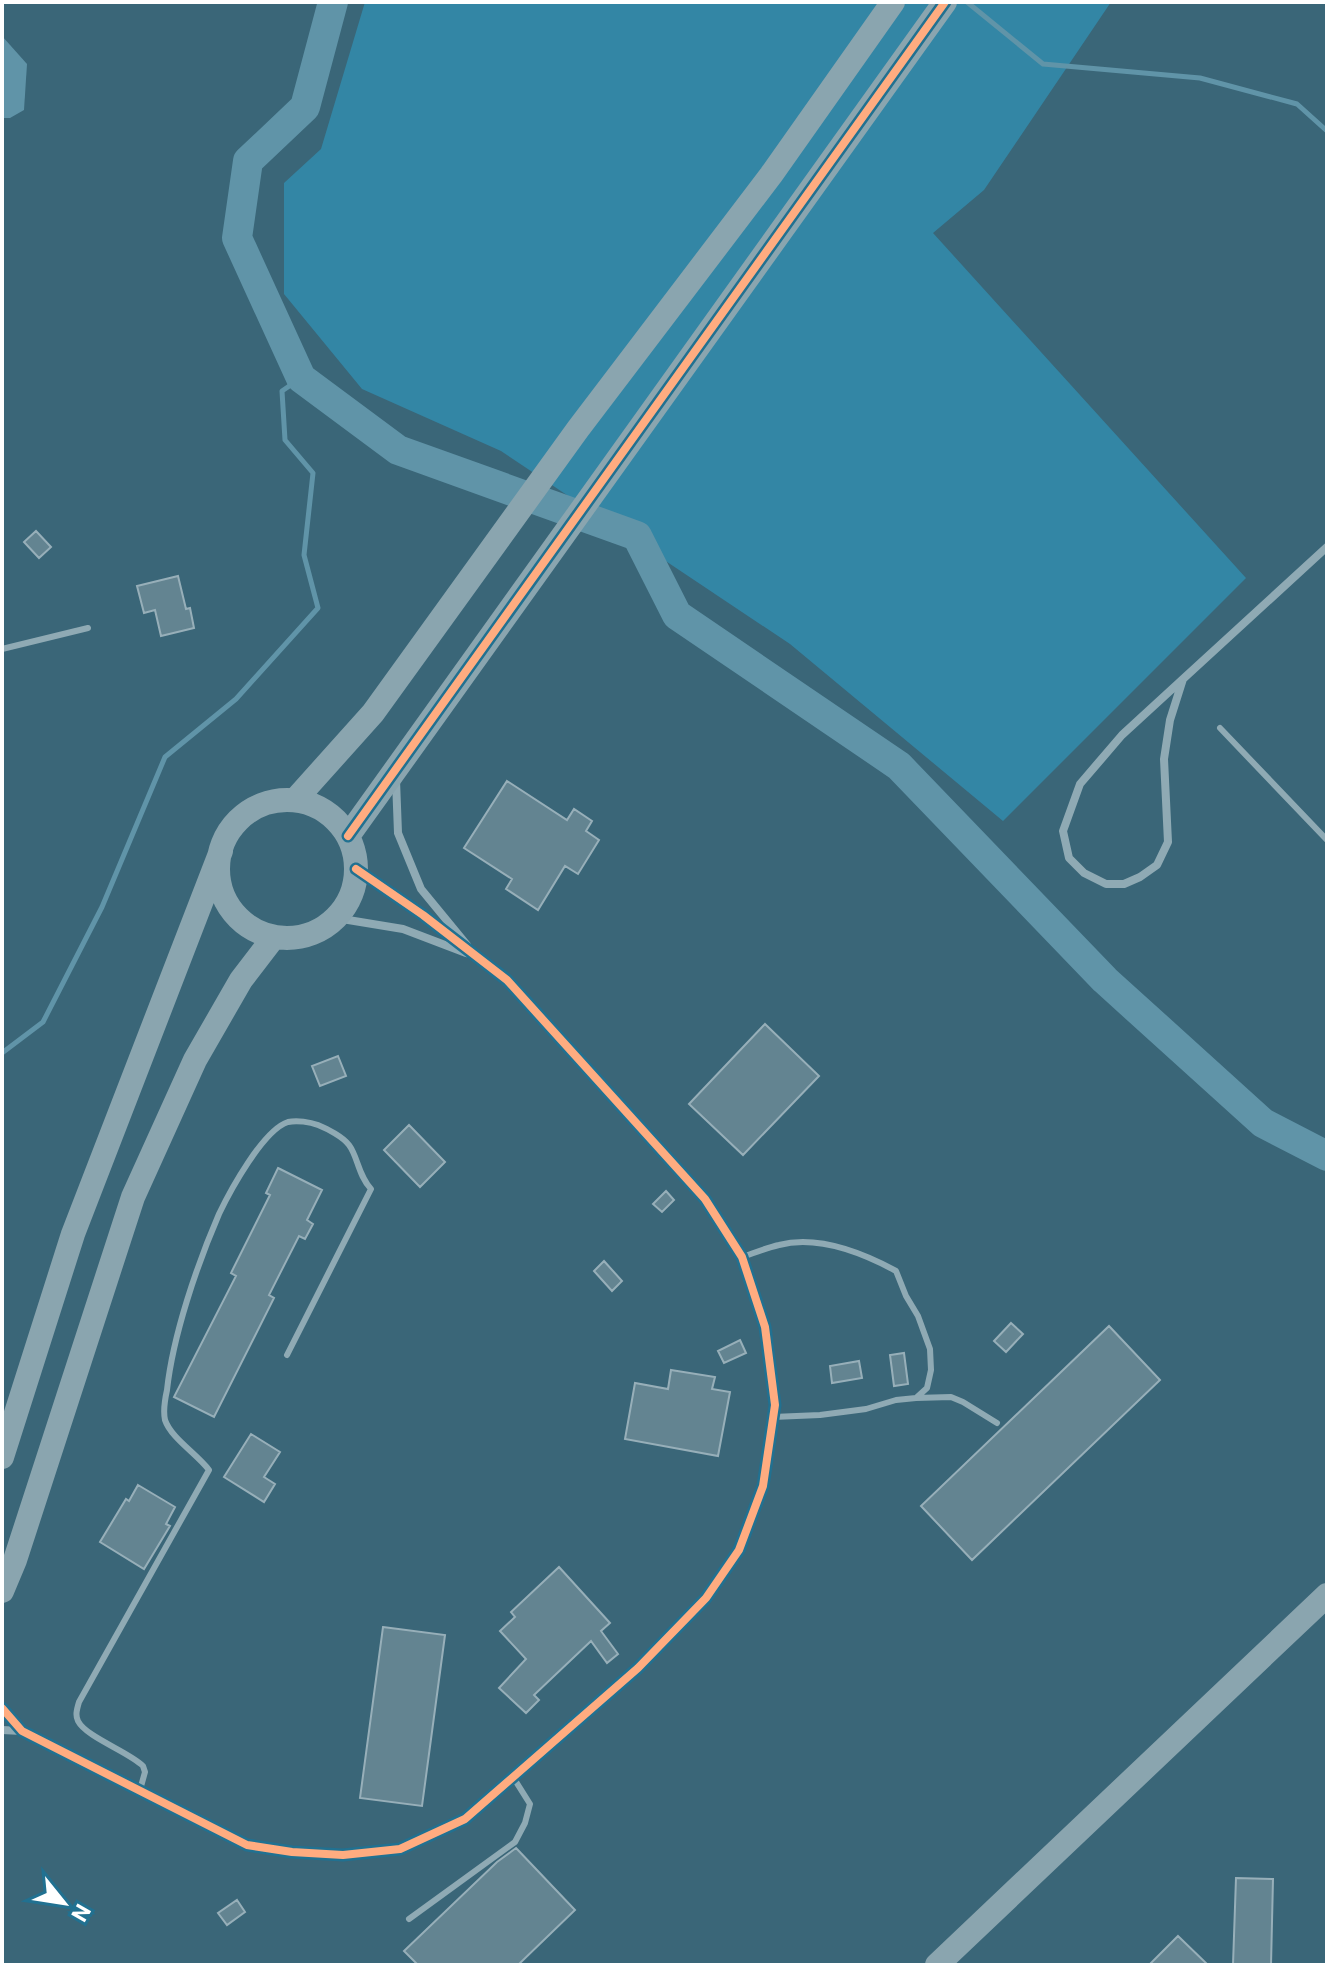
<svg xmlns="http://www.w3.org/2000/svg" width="1329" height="1967" font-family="Roboto,sans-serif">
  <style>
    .green { fill: #3386a5 }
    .water { fill: #6094a8 }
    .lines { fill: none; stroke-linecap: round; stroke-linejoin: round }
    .stream { stroke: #6094a8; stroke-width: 5 }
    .river { stroke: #6094a8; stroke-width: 30 }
    .building { fill: #638491; stroke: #97afb9; stroke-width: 2 }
    .lane { stroke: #8faab4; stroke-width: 6 }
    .street { stroke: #8faab4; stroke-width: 8 }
    .secondary { stroke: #8aa5af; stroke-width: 24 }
    .cycleway-casing { stroke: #217191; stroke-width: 13 }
    .cycleway { stroke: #ffac80; stroke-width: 8 }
  </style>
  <rect width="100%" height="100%" fill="#3a6678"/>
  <path class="green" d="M365,2H1111L984,190L933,233L1246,578L1003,821L790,644L501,451L362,389L284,294V183L321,149Z"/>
  <path class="water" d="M2,36L27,64L24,110L10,118H2Z"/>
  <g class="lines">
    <path class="stream" d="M967,2L1043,64L1200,78L1297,104L1327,131
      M2,1053L43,1022L102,907L165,757L236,699L318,608L304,555L313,473L285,440L282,391L301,378"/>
    <path class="river" d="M333,2L305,107L248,161L237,238L301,378L398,450L637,536L677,615L899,766L1105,980L1263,1123L1327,1156"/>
  </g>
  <path class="building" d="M36,531L51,547L39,558L24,542Z
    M178,576L186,609L190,608L194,628L161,636L155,610L144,613L137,586Z
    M507,781L567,820L574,809L592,821L586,831L599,840L578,874L565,866L538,910L506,889L512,879L464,848Z
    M765,1024L819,1076L743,1155L689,1104Z
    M338,1056L346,1076L320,1086L312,1066Z
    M409,1125L445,1162L420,1187L384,1150Z
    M278,1168L322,1190L307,1220L313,1224L305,1239L299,1236L269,1295L274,1298L214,1417L174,1397L236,1276L231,1273L270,1195L266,1193Z
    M666,1191L674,1200L662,1212L653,1204Z
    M604,1261L622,1281L612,1291L594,1271Z
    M1011,1323L1023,1334L1006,1352L994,1341Z
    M1109,1326L1160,1380L972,1560L921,1506Z
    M740,1340L746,1353L724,1363L718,1351Z
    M904,1353L908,1384L894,1386L890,1355Z
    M859,1361L862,1378L832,1383L830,1366Z
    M671,1370L715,1377L712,1389L730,1392L718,1456L625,1439L635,1383L668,1389Z
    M251,1434L280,1452L264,1477L275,1484L264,1502L224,1477Z
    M138,1485L175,1507L166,1524L170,1526L144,1569L100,1542L126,1499L129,1501Z
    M559,1567L610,1623L601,1631L618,1654L607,1663L591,1641L534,1695L539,1700L526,1713L499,1688L526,1659L500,1631L515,1617L511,1612Z
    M383,1627L445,1635L422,1806L360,1798Z
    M516,1848L575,1910L518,1965H418L404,1951L497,1862Z
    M1236,1878L1273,1879L1271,1965H1233Z
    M237,1900L245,1912L227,1925L218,1913Z
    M1178,1936L1208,1965H1149Z"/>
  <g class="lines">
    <path class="lane" d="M2,649L88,628
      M1220,728L1327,840
      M742,1257C754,1253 766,1248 779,1245C818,1235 861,1252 896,1271L906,1296L918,1316L930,1349L931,1370L927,1388L916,1398L896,1400L866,1409L820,1415L773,1417
      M916,1398L951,1397L963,1402L997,1423
      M140,1790L145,1772L143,1766C129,1752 86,1737 78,1721C75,1715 77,1709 79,1702L209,1470C197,1454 171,1438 165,1420C163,1411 165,1399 167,1390C173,1335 197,1265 219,1214C230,1191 263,1130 288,1122C297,1120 310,1122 318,1125C328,1129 343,1137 349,1145C358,1157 358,1175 371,1189L287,1355
      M409,1919L515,1842L525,1823L530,1804L513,1777"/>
    <path class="street" d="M1183,679L1170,720L1164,759L1168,842L1157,865L1140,877L1124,884H1106L1084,873L1069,858L1063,831L1080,784L1122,735L1183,679L1327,547
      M396,780L398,833L421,889L467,945
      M336,918L403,929L466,953
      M2,1708L22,1731L247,1845L292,1852L343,1855L400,1849L465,1819L638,1668L706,1598L739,1550L763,1486L775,1405L765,1327L742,1257L705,1199L507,980L423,915L356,869
      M2,1730L22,1731"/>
    <path class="secondary" d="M295,800L373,713L578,429L771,175L893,2
      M218 869a69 69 0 1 1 138 0a69 69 0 1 1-138 0Z
      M348,836L945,2
      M2,1457L73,1234L221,851
      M2,1591L15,1560L133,1197L195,1060L241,980L274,937
      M937,1965L1327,1595"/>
    <defs>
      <path id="cycleway" d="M348,836L945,2
        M2,1708L22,1731L247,1845L292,1852L343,1855L400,1849L465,1819L638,1668L706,1598L739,1550L763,1486L775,1405L765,1327L742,1257L705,1199L507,980L423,915L356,869"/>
    </defs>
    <use href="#cycleway" class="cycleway-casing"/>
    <use href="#cycleway" class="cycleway"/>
  </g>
  <rect width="1329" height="1967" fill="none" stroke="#ffffff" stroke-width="8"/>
  <g transform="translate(64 1903) rotate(120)" stroke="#217191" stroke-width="6" paint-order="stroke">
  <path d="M0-6L14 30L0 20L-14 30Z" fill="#ffffff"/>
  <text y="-12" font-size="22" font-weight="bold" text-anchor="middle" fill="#ffffff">N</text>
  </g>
</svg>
